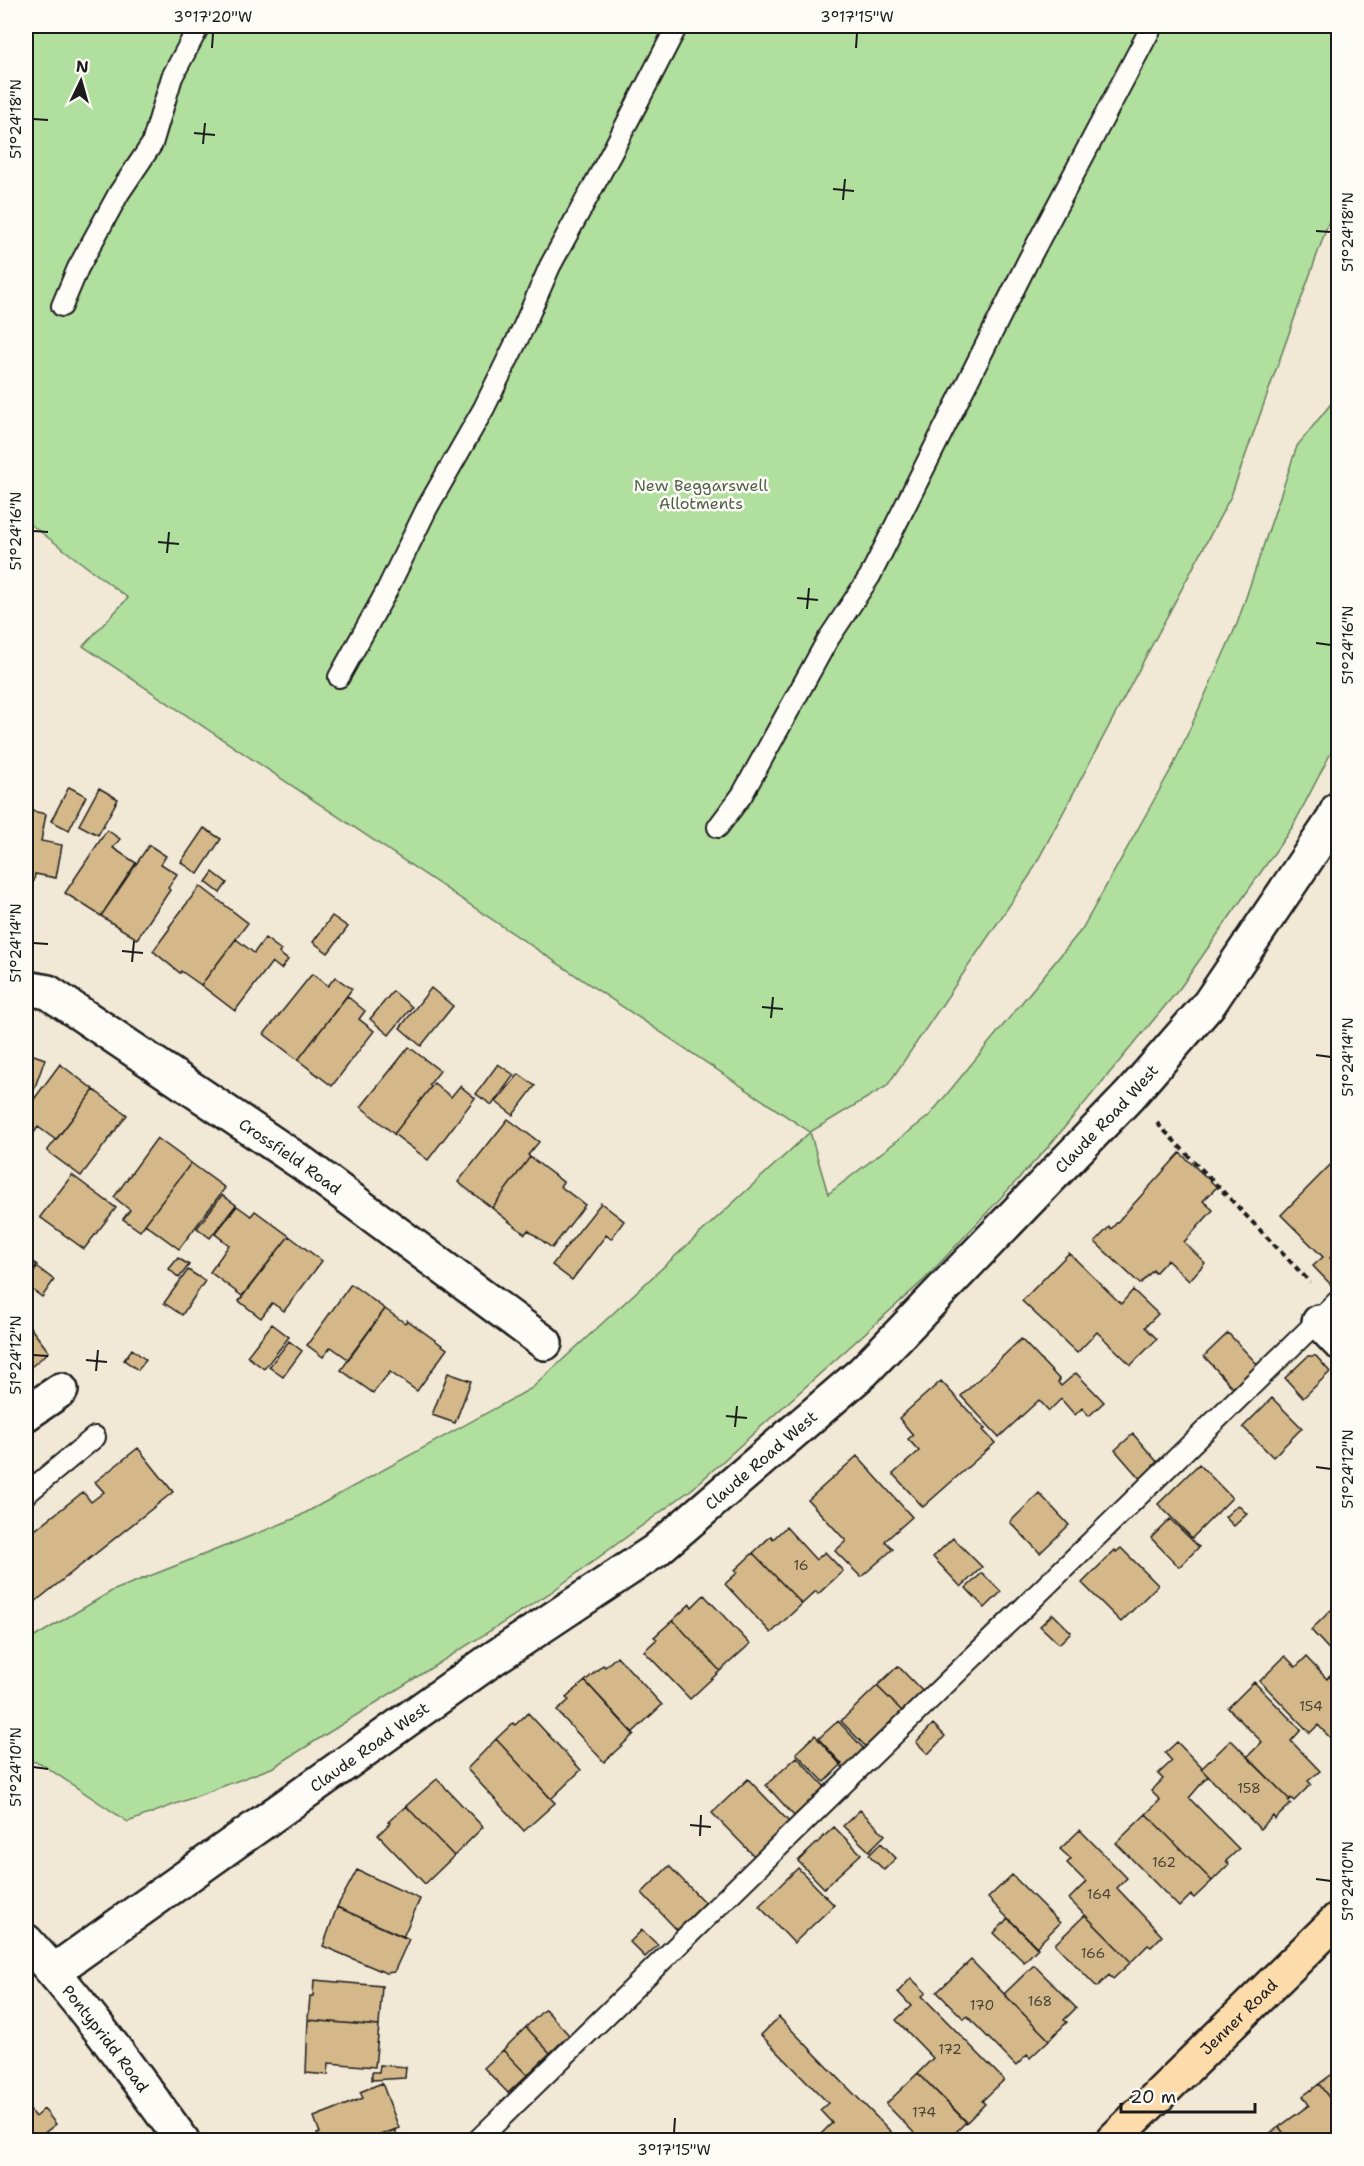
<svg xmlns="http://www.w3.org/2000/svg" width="1364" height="2166" font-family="'Shantell Sans',sans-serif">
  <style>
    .green { fill: #b1df9e; stroke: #667e5d; stroke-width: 1.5 }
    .building { fill: #d4b889; stroke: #1c1c1c; stroke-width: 1.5 }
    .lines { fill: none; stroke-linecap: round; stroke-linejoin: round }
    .lane-casing { stroke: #1c1c1c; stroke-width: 24 }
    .street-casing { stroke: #1c1c1c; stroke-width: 38 }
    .secondary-casing { stroke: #1c1c1c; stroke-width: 38 }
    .primary-casing { stroke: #1c1c1c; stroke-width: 38 }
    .path { stroke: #1c1c1c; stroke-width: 4; stroke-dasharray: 6 4.5; stroke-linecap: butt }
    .lane { stroke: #fdfcf7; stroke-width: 20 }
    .street { stroke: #fdfcf7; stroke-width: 33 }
    .secondary { stroke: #fdfcf7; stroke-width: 33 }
    .primary { stroke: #fddcac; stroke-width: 33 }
    .ticks { fill: none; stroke: #1c1c1c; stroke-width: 2 }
    .labels { text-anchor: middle; stroke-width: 5; stroke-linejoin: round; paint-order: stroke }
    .number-label { font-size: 14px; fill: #4a4337 }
    .park-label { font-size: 16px; fill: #50604a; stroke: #fdfcf7 }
    .street-label { font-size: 16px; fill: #1c1c1c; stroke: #fdfcf7 }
    .neatline { fill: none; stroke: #1c1c1c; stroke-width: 2 }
    .ticks-label { font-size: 15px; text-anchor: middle; fill: #1c1c1c }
  </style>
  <rect width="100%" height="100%" fill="#f1e8d6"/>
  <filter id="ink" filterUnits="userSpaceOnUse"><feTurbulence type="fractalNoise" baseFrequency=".0167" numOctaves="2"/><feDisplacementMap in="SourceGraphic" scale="12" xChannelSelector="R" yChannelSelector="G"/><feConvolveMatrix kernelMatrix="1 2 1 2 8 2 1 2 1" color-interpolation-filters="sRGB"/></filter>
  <g filter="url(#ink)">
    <path class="green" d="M26,26H1338V196L1231,496L1030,875L887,1086L810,1132L828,1194L929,1116L1082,929L1174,764L1237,624L1297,446L1338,395V739L1293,826L1180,988L1049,1146L925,1279L692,1489L550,1593L274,1767L128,1822L40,1763L26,1760V1642L112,1591L296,1518L532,1388L810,1132L83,646L128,598L26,521Z"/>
    <path class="building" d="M69,787L86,796L69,830L51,821Z
      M99,788L118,799L98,835L79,825Z
      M32,811L46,814L41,841L62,845L56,878L35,874L34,881L26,879V820H30Z
      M204,828L221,839L198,874L181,862Z
      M107,830L120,839L113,848L136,863L101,916L65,893Z
      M149,845L166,856L161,864L177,874L168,888L170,890L137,939L101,916Z
      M213,872L227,883L220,893L206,882Z
      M200,886L248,923L201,985L181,971L180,973L153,951L170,928L169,927Z
      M332,916L348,927L328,953L313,942Z
      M265,938L281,950L279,953L288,960L281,969L272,962L235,1011L201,985L236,939L254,953Z
      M312,974L328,986L335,977L352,989L298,1060L264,1034Z
      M431,988L453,1006L421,1046L400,1028Z
      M393,991L412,1007L389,1035L370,1019Z
      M347,996L365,1011L359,1019L374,1031L332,1086L298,1060Z
      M409,1047L440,1071L429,1085L431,1087L394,1134L361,1107Z
      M28,1053L45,1059L31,1098L26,1096V1059Z
      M60,1064L94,1090L56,1140L38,1127L31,1137L26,1133V1110Z
      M498,1064L514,1075L492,1105L476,1094Z
      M519,1074L535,1086L513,1115L496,1102Z
      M434,1083L451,1097L460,1086L475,1098L428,1160L394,1134Z
      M94,1090L127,1115L81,1176L47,1151Z
      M508,1119L539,1142L528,1155L530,1157L492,1208L458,1182Z
      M157,1138L191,1163L140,1231L123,1219L130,1210L114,1197Z
      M1180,1153L1217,1187L1203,1201L1213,1210L1184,1242L1205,1263L1189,1281L1167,1260L1155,1273L1153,1270L1140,1284L1095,1242L1109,1227L1111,1229Z
      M530,1157L563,1182L560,1186L585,1205L552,1248L528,1230L525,1234L492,1208Z
      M1338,1157V1249L1330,1258L1338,1267V1292L1313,1266L1323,1257L1281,1215Z
      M191,1163L225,1188L179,1249L145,1224Z
      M72,1175L116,1208L84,1249L40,1217Z
      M222,1195L236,1205L210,1238L197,1228Z
      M601,1203L624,1221L611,1239L606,1235L572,1280L552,1265Z
      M237,1206L251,1216L255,1211L289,1236L242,1296L210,1272L229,1245L215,1234Z
      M289,1236L322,1261L284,1311L272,1303L261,1318L239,1301Z
      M1069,1253L1121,1304L1133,1290L1158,1314L1145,1327L1157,1339L1131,1365L1097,1332L1077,1353L1022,1301Z
      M178,1258L189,1265L179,1278L169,1269Z
      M26,1260H30L37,1265L26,1280Z
      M37,1267L54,1280L42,1297L26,1285Z
      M188,1270L205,1281L182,1315L164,1303Z
      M351,1284L385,1309L348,1359L331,1347L323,1357L307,1345Z
      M385,1309L405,1323L407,1320L447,1349L417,1391L390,1372L373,1393L341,1370Z
      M26,1322L49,1352L26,1371Z
      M272,1324L289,1337L264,1369L247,1356Z
      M1228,1333L1258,1365L1233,1388L1204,1356Z
      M1021,1339L1060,1380L1058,1382L1061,1386L1076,1373L1104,1402L1089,1416L1082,1408L1075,1415L1061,1399L1049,1411L1039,1400L999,1437L961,1396Z
      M289,1341L302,1351L283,1377L269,1367Z
      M132,1349L146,1360L138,1370L124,1360Z
      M1308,1356H1316L1330,1372L1303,1398L1285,1378Z
      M448,1373L471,1381L455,1423L432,1415Z
      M941,1381L985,1429L983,1430L995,1443L923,1507L893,1474L919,1451L908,1439L913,1435L899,1418Z
      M1272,1398L1302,1428L1273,1457L1243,1427Z
      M1133,1434L1159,1464L1141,1480L1115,1450Z
      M138,1448L173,1492L26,1609V1537L83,1492L91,1502L104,1492L95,1482Z
      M857,1456L912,1517L885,1541L893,1549L861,1577L835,1551L846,1541L808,1500Z
      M1199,1464L1232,1498L1192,1538L1158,1504Z
      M1039,1493L1069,1525L1040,1553L1010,1522Z
      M1238,1505L1247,1514L1234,1526L1225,1517Z
      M1170,1519L1199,1547L1179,1567L1151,1538Z
      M786,1527L816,1560L825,1552L843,1571L818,1594L816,1591L802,1604L753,1553L771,1536L773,1539Z
      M953,1538L982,1567L961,1587L933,1557Z
      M1121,1548L1158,1585L1121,1622L1082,1583L1115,1550L1116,1552Z
      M753,1553L802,1604L771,1633L725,1584L738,1572L735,1570Z
      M982,1573L1001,1592L985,1608L966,1588Z
      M704,1595L750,1644L720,1671L673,1620L690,1604L692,1607Z
      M1334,1607L1338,1612V1659L1311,1630Z
      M1053,1614L1071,1632L1059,1644L1040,1626Z
      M673,1620L720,1671L690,1699L644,1651L657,1639L654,1637Z
      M617,1656L662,1705L632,1733L585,1681L603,1665L605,1667Z
      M1285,1656L1296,1667L1306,1657L1327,1679L1329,1676L1338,1686V1746L1318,1725L1310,1733L1260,1681Z
      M898,1666L925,1694L904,1713L877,1686Z
      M1338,1668V1686L1329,1676Z
      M585,1681L634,1734L604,1762L557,1711L569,1700L566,1698Z
      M1254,1682L1301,1730L1291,1741L1320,1771L1308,1781L1311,1784L1294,1801L1291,1798L1290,1800L1247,1757L1262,1742L1228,1708Z
      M877,1686L906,1715L869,1750L841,1721Z
      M528,1713L581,1770L551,1799L496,1739L513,1723L515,1725Z
      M838,1721L866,1751L846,1771L818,1739Z
      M933,1724L945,1736L928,1754L916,1742Z
      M815,1735L842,1764L824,1782L796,1753Z
      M496,1739L555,1803L524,1831L467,1769Z
      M1231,1740L1290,1800L1288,1801L1291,1804L1275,1819L1273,1816L1260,1829L1201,1769Z
      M1177,1742L1202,1768L1201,1769L1208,1776L1189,1798L1239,1849L1226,1861L1229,1864L1212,1881L1146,1814L1160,1800L1151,1791L1163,1779L1158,1774L1172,1761L1165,1753Z
      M797,1757L825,1787L794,1816L766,1785Z
      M437,1779L483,1827L454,1856L406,1806Z
      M748,1779L792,1825L757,1859L712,1813Z
      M406,1806L454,1856L425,1884L378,1835L390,1823L388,1822Z
      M860,1810L885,1835L869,1851L843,1826Z
      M1146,1814L1212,1881L1194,1898L1191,1895L1179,1907L1116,1843Z
      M834,1827L861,1854L824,1888L798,1861Z
      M1080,1830L1127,1878L1117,1888L1162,1936L1151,1947L1148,1945L1131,1962L1069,1899L1086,1882L1067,1863L1071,1859L1060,1849Z
      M881,1843L896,1858L884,1870L869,1855Z
      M669,1866L705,1903L677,1930L642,1893Z
      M798,1868L834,1905L794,1943L759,1906Z
      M357,1870L420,1899L403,1937L337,1907Z
      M1012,1875L1060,1923L1036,1947L988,1898Z
      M337,1907L409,1939L394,1972L386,1973L323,1946Z
      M1085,1915L1131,1962L1113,1979L1109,1975L1097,1987L1055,1944Z
      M1008,1918L1038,1948L1024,1962L994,1933Z
      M642,1930L658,1945L645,1957L630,1942Z
      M971,1960L1049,2040L1030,2058L1027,2055L1016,2066L967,2016L964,2019L937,1992Z
      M1034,1965L1076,2008L1064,2020L1067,2022L1049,2040L1004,1994Z
      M911,1978L926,1993L922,1996L1004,2080L982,2101L985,2104L967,2122L918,2073L933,2058L896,2020L911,2006L898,1992Z
      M314,1980L382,1986L379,2026L308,2020L310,1996H313Z
      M545,2009L569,2035L550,2053L526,2027Z
      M779,2017L893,2134L886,2140H815L832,2123L820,2110L828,2103L761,2035Z
      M308,2020L379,2026L375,2067L329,2063L328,2075L306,2073Z
      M526,2027L550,2053L527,2075L503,2050Z
      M503,2050L527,2075L508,2093L484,2068Z
      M380,2065L406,2067L405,2078L372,2080V2072H379Z
      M1335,2072L1338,2076V2110L1319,2084Z
      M918,2073L966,2122L948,2140L945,2138L941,2140H921L886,2104Z
      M382,2083L399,2128L367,2140H320L317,2134L320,2133L314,2117L363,2098L360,2092Z
      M1319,2084L1338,2110V2140H1289L1279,2127L1309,2105L1303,2096Z
      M26,2105L35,2117L44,2109L56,2124L35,2140H26Z
      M1279,2127L1289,2140H1260Z
      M395,2130L399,2140H367Z
      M44,2134L47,2137L50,2134L55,2140H35Z"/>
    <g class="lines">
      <defs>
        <path id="lane" d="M62,306L78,268L119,193L152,144L172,77L199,26
          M339,677L385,594L427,508L484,408L523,328L550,266L612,152L677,26
          M718,827L742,795L827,641L870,576L1029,259L1152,26
          M26,1494L95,1437
          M478,2140L1338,1301"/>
        <g id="street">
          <path id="s1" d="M26,988L48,992L302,1163L545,1343"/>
          <path d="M1319,1322L1338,1342"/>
          <path d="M26,1414L61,1390"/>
          <path id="s2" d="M54,1971L491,1660L655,1551L863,1372L1130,1095L1209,1004L1331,823L1338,809"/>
        </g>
        <g id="secondary">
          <path id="s3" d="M26,1941C83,2003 132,2072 182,2140"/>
        </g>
        <g id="primary">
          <path id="s4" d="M1113,2140L1338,1919"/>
        </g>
      </defs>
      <use href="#lane" class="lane-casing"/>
      <use href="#street" class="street-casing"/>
      <use href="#secondary" class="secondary-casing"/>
      <use href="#primary" class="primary-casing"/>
      <path class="path" d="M1157,1123L1310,1282"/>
      <use href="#lane" class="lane"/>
      <use href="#street" class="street"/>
      <use href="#secondary" class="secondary"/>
      <use href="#primary" class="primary"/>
    </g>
  </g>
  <path class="ticks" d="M212,48L213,33M856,48L857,33M33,119L48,120M194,133L215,135M203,144L205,123M833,189L854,191M843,200L845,179M1316,231L1331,232M33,531L48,532M158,542L179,544M167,553L169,532M797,598L818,600M807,609L809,588M1316,643L1331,645M33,943L48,944M122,951L143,953M132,962L134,941M762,1007L783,1009M771,1018L773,997M1316,1055L1331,1057M33,1355L48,1356M86,1360L107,1362M96,1371L98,1350M726,1416L747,1418M735,1427L737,1406M1316,1467L1331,1469M33,1767L48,1769M690,1825L711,1827M700,1836L701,1815M1316,1879L1331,1881M674,2133L675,2118"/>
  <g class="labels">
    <g class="number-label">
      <text x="801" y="1570">16</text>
      <text x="1311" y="1711">154</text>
      <text x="1249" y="1793">158</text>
      <text x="1164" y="1867">162</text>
      <text x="1099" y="1899">164</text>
      <text x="1093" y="1958">166</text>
      <text x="1040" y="2006">168</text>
      <text x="982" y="2010">170</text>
      <text x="950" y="2054">172</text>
      <text x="924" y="2117">174</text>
    </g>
    <g class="park-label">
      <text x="701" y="491">New Beggarswell<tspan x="701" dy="18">Allotments</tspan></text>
    </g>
    <g class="street-label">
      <text dy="6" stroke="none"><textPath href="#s2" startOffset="1359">Claude Road West</textPath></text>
      <text dy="6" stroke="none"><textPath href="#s1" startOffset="315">Crossfield Road</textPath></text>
      <text dy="6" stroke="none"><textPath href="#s2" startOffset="873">Claude Road West</textPath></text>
      <text dy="6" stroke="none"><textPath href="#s2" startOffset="387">Claude Road West</textPath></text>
      <text dy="6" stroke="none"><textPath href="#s4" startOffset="176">Jenner Road</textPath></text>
      <text dy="6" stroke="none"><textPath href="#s3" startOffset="126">Pontypridd Road</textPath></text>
    </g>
  </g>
  <rect width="1364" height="2166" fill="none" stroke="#fdfcf7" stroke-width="66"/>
  <g transform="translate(81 81) rotate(5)" stroke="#fdfcf7" stroke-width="4.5" paint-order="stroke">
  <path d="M0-4.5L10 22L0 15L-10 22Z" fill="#1c1c1c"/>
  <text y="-9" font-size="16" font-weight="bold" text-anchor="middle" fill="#1c1c1c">N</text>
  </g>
  <path d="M1121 2103v9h134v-9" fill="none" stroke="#1c1c1c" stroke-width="3"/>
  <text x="1130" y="2103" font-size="18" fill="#1c1c1c" stroke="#fdfcf7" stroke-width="4.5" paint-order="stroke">20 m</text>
  <rect x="33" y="33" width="1298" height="2100" class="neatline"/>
  <g class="ticks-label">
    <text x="213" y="22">3°17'20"W</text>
    <text x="857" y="22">3°17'15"W</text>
    <text transform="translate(16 119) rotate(-90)" y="5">51°24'18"N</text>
    <text transform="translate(1348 232) rotate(-90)" y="5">51°24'18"N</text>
    <text transform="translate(16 531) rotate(-90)" y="5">51°24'16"N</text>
    <text transform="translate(1348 645) rotate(-90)" y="5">51°24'16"N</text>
    <text transform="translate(16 943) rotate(-90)" y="5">51°24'14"N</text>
    <text transform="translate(1348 1057) rotate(-90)" y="5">51°24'14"N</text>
    <text transform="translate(16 1355) rotate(-90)" y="5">51°24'12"N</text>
    <text transform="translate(1348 1469) rotate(-90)" y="5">51°24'12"N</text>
    <text transform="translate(16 1767) rotate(-90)" y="5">51°24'10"N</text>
    <text transform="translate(1348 1881) rotate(-90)" y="5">51°24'10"N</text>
    <text x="674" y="2155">3°17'15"W</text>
  </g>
</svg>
